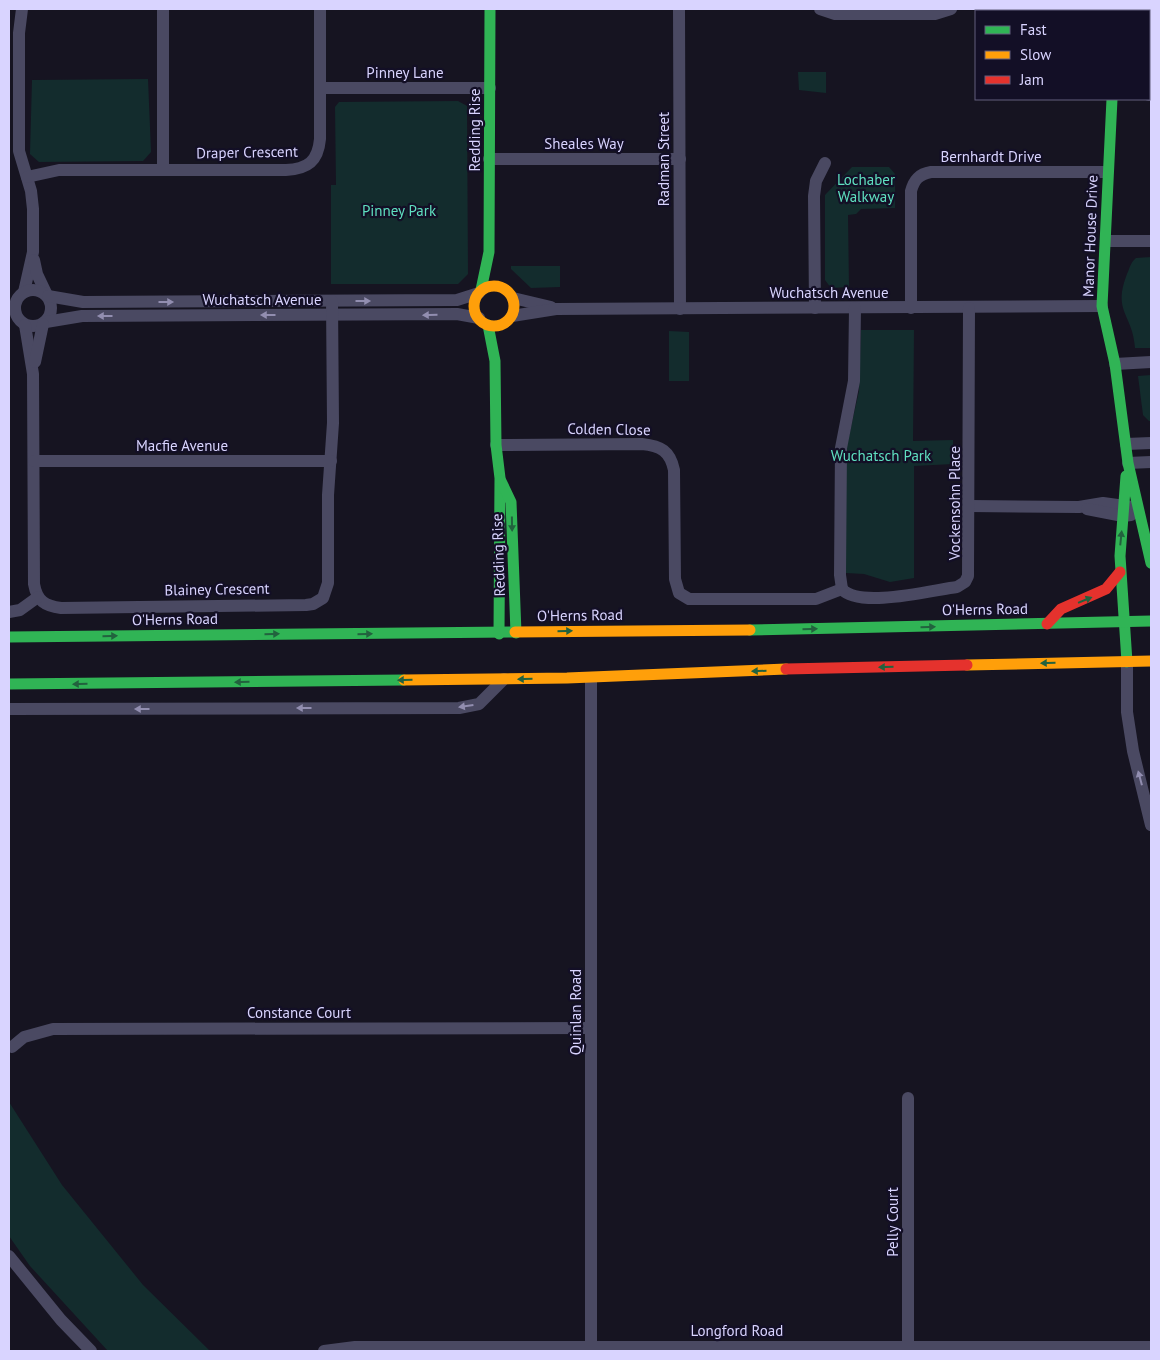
<svg xmlns="http://www.w3.org/2000/svg" width="1160" height="1360" font-family="'PT Sans',sans-serif">
<rect width="100%" height="100%" fill="#161421"/>
<g fill="#132c2d">
<polygon points="798,72 826,72 826,93 799,90"/>
<polygon points="148,79 151,152 143,161 39,162 30,154 32,80"/>
<polygon points="458,101 467,106 468,274 458,284 331,284 331,185 336,185 335,107 339,102"/>
<polygon points="852,167 889,167 895,174 895,208 861,209 856,214 848,215 849,287 831,288 825,280 825,195"/>
<path d="M1151,257V348H1135C1133,314 1112,312 1127,274C1130,268 1130,263 1136,258Z"/>
<polygon points="511,266 560,266 560,287 531,288 511,269"/>
<polygon points="861,330 914,330 913,441 953,440 953,464 914,466 914,578 890,582 864,574 846,573 845,454 859,391"/>
<polygon points="669,331 689,332 689,381 669,381"/>
<polygon points="1151,375 1151,421 1149,421 1143,415 1138,376"/>
<polygon points="9,1102 62,1185 143,1285 210,1351 108,1351 30,1266 9,1236"/>
</g>
<g fill="none" stroke-linecap="round" stroke-linejoin="round">
<g stroke="#4a4962" stroke-width="12">
<polyline points="22,9 19,33 19,151 31,191 33,209 33,252 24,292"/>
<polyline points="163,9 163,169"/>
<polyline points="679,9 680,309"/>
<polyline points="820,9 835,14 935,14 951,9"/>
<polyline points="1149,76 1151,76"/>
<polyline points="320,88 490,88"/>
<polyline points="1149,95 1151,95"/>
<polyline points="489,159 680,159"/>
<path d="M27,177L59,170H286C308,169 318,161 320,139V9"/>
<polyline points="1106,241 1151,241"/>
<polyline points="34,260 37,274 47,295"/>
<circle cx="33" cy="308" r="18"/>
<polyline points="48,296 83,302 457,300 479,293"/>
<polyline points="513,298 551,307"/>
<polyline points="815,308 814,196 816,181 825,163"/>
<path d="M911,308V191C914,180 919,174 931,172H1107"/>
<polyline points="512,316 556,309 1102,306"/>
<polyline points="46,322 82,316 457,314 479,318"/>
<path d="M25,325L33,374L34,584C37,601 45,606 61,608L306,605L313,604L323,598L328,583V495L333,423L332,301"/>
<polyline points="35,362 43,324"/>
<polyline points="1115,364 1151,362"/>
<polyline points="1126,444 1151,443"/>
<path d="M496,445L642,444C661,446 670,451 674,470L675,579L679,593L689,599H816L842,589"/>
<polyline points="34,461 331,461"/>
<polyline points="1128,463 1151,462"/>
<polyline points="970,506 1079,507 1103,503 1132,507"/>
<polyline points="1087,509 1123,516 1131,515"/>
<path d="M842,589C859,609 933,590 957,587L965,582L968,576L969,308"/>
<polyline points="842,589 840,575 841,448 854,381 855,308"/>
<polyline points="9,612 20,610 38,597"/>
<polyline points="1127,662 1127,712 1133,751 1151,825"/>
<polyline points="9,709 459,708 479,704 504,679"/>
<polyline points="12,1047 24,1037 53,1029 591,1028"/>
<polyline points="908,1098 908,1351"/>
<polyline points="9,1256 61,1320 91,1351"/>
<polyline points="591,1346 591,678"/>
<polyline points="324,1351 355,1347 1151,1347"/>
</g>
<g stroke="#30b455" stroke-width="11">
<polyline points="1114,9 1114,11"/>
<polyline points="1112,99 1102,306 1115,364 1128,463 1151,563"/>
<polyline points="481,290 489,252 490,9"/>
<polyline points="488,325 495,361 496,445 500,478 499,634"/>
<polyline points="1126,476 1120,556 1127,662"/>
<polyline points="501,481 511,502 516,633"/>
<polyline points="750,630 1151,621"/>
<polyline points="9,637 515,632"/>
<polyline points="9,684 404,680"/>
</g>
<g stroke="#ff9f0a" stroke-width="11">
<circle cx="494" cy="306" r="20"/>
<polyline points="515,632 750,630"/>
<polyline points="967,665 1151,661"/>
<polyline points="404,680 567,678 786,669"/>
</g>
<g stroke="#e5322d" stroke-width="11">
<polyline points="1047,624 1061,609 1106,589 1120,572"/>
<polyline points="786,669 967,665"/>
</g>
</g>
<defs><path id="oneway-solid" d="M-6-.8H1V-3.2L6.5 0L1 3.2V.8H-6Z" transform="scale(1.25)"/></defs>
<g fill="#928eb0">
<use href="#oneway-solid" transform="translate(363 301)"/>
<use href="#oneway-solid" transform="translate(166 302)"/>
<use href="#oneway-solid" transform="translate(268 315) rotate(180)"/>
<use href="#oneway-solid" transform="translate(430 315) rotate(179)"/>
<use href="#oneway-solid" transform="translate(105 316) rotate(180)"/>
<use href="#oneway-solid" transform="translate(466 706) rotate(172)"/>
<use href="#oneway-solid" transform="translate(304 708) rotate(180)"/>
<use href="#oneway-solid" transform="translate(142 709) rotate(180)"/>
<use href="#oneway-solid" transform="translate(1140 778) rotate(-105)"/>
</g>
<g fill="#22623e">
<use href="#oneway-solid" transform="translate(512 524) rotate(89)"/>
<use href="#oneway-solid" transform="translate(1121 538) rotate(-84)"/>
<use href="#oneway-solid" transform="translate(1085 600) rotate(-22)"/>
<use href="#oneway-solid" transform="translate(928 627) rotate(-1)"/>
<use href="#oneway-solid" transform="translate(810 629) rotate(-1)"/>
<use href="#oneway-solid" transform="translate(565 631) rotate(-2)"/>
<use href="#oneway-solid" transform="translate(272 634) rotate(-1)"/>
<use href="#oneway-solid" transform="translate(365 634) rotate(-1)"/>
<use href="#oneway-solid" transform="translate(110 636) rotate(-1)"/>
<use href="#oneway-solid" transform="translate(1048 663) rotate(179)"/>
<use href="#oneway-solid" transform="translate(886 667) rotate(179)"/>
<use href="#oneway-solid" transform="translate(759 671) rotate(178)"/>
<use href="#oneway-solid" transform="translate(525 679) rotate(179)"/>
<use href="#oneway-solid" transform="translate(405 680) rotate(179)"/>
<use href="#oneway-solid" transform="translate(242 682) rotate(179)"/>
<use href="#oneway-solid" transform="translate(80 684) rotate(179)"/>
</g>
<g text-anchor="middle" dominant-baseline="central" stroke-width="4.5" stroke-linejoin="round" paint-order="stroke">
<g font-size="15" fill="#d9d4ff" stroke="#130f26">
<text x="405" y="72">Pinney Lane</text>
<text transform="translate(474 130) rotate(-90)">Redding Rise</text>
<text x="584" y="143">Sheales Way</text>
<text transform="translate(247 152) rotate(-1)">Draper Crescent</text>
<text x="991" y="156">Bernhardt Drive</text>
<text transform="translate(663 159) rotate(-90)">Radman Street</text>
<text transform="translate(1090 236) rotate(-88)">Manor House Drive</text>
<text x="829" y="292">Wuchatsch Avenue</text>
<text x="262" y="299">Wuchatsch Avenue</text>
<text transform="translate(609 429) rotate(1)">Colden Close</text>
<text x="182" y="445">Macfie Avenue</text>
<text transform="translate(954 503) rotate(-90)">Vockensohn Place</text>
<text transform="translate(498 555) rotate(-92)">Redding Rise</text>
<text transform="translate(217 589) rotate(-1)">Blainey Crescent</text>
<text transform="translate(985 609) rotate(-1)">O'Herns Road</text>
<text transform="translate(580 615) rotate(-1)">O'Herns Road</text>
<text transform="translate(175 619) rotate(-1)">O'Herns Road</text>
<text x="299" y="1012">Constance Court</text>
<text transform="translate(575 1012) rotate(-90)">Quinlan Road</text>
<text transform="translate(892 1222) rotate(-90)">Pelly Court</text>
<text x="737" y="1330">Longford Road</text>
</g>
<g font-size="15" fill="#5fe0c0" stroke="#130f26">
<text x="866" y="179">Lochaber<tspan x="866" dy="17">Walkway</tspan></text>
<text x="399" y="210">Pinney Park</text>
<text x="881" y="455">Wuchatsch Park</text>
</g>
</g>
<rect width="1160" height="1360" fill="none" stroke="#d9d4ff" stroke-width="20"/>
<rect x="975" y="10" width="175" height="90" fill="#130f26" stroke="#625e7d"/>
<rect x="985" y="26" width="25" height="8" fill="#30b455" stroke="#625e7d"/>
<text x="1020" y="35" font-size="15" fill="#d9d4ff">Fast</text>
<rect x="985" y="51" width="25" height="8" fill="#ff9f0a" stroke="#625e7d"/>
<text x="1020" y="60" font-size="15" fill="#d9d4ff">Slow</text>
<rect x="985" y="76" width="25" height="8" fill="#e5322d" stroke="#625e7d"/>
<text x="1020" y="85" font-size="15" fill="#d9d4ff">Jam</text>
</svg>
